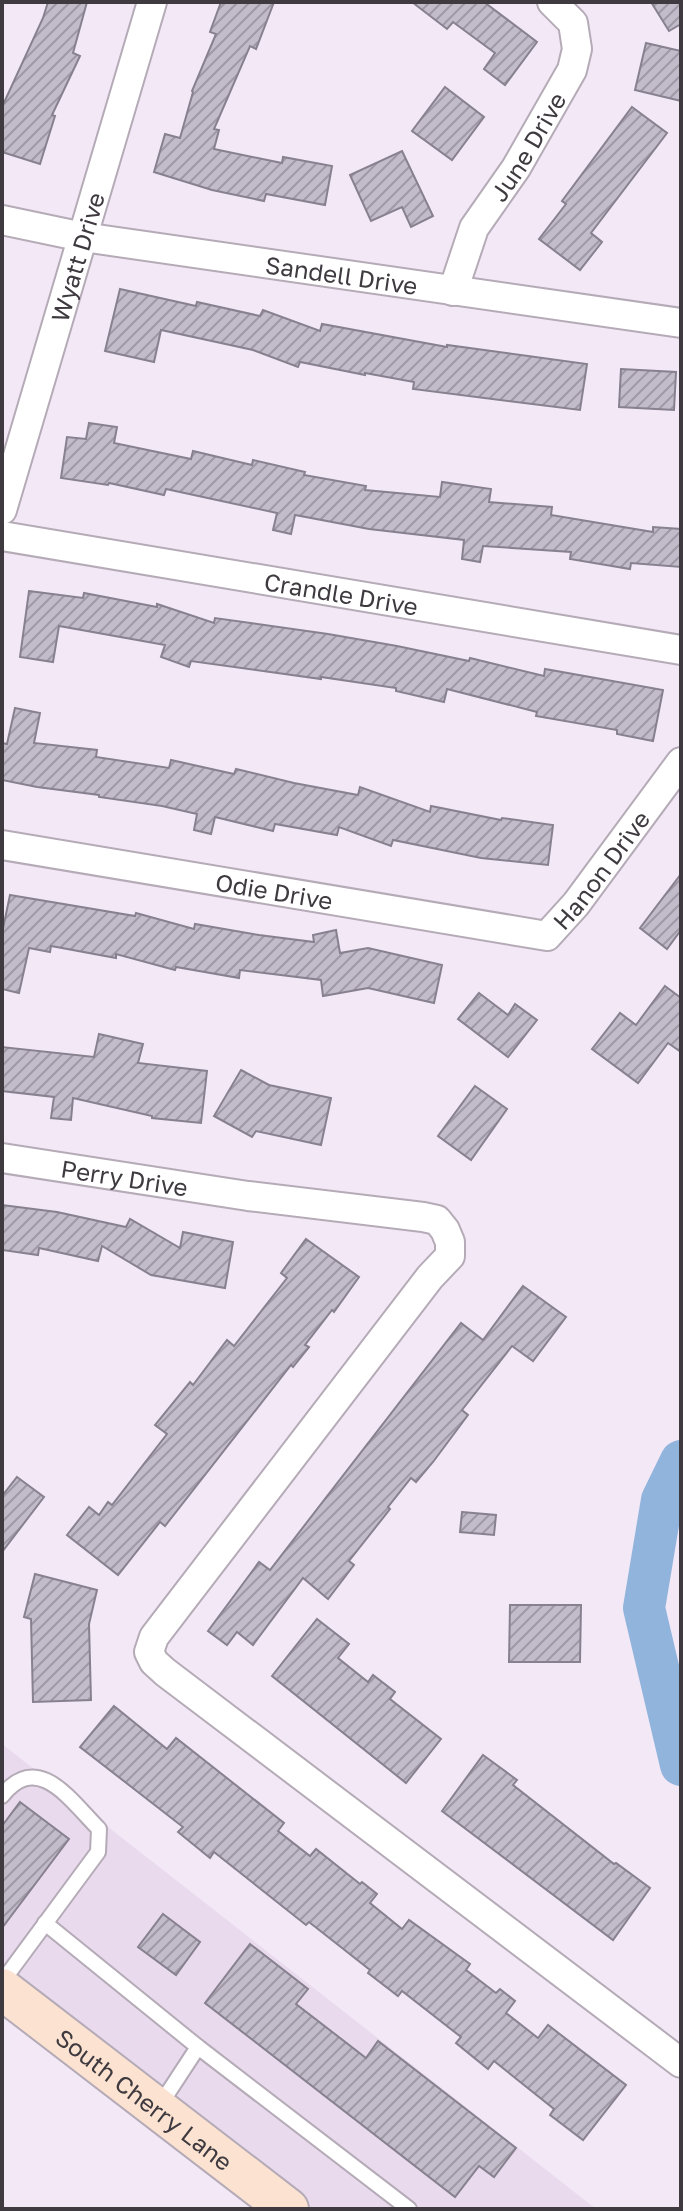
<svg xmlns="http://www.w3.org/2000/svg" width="683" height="2211" font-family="'Golos Text',sans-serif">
<defs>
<pattern id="building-hatch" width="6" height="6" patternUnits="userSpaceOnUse" patternTransform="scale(2)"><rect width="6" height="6" fill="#c2bbca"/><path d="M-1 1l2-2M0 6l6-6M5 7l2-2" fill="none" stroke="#9f99a5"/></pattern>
</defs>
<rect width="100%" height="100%" fill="#f3e8f6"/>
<polygon fill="#e9daee" points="2,1744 596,2209 309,2209 2,1975"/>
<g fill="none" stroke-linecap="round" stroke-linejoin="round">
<polyline stroke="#91b4dd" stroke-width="42" points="681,1461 662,1500 644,1608 681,1765"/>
</g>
<g fill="url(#building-hatch)" stroke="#87818f" stroke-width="2">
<polygon points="48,2 87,2 73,53 80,56 52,115 55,116 40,164 2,152 2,107 43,18"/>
<polygon points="221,2 274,2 256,49 250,46 214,129 219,130 214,149 282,163 283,157 332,166 325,205 266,194 264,201 212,190 154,172 165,134 180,138 193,92 192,91 216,34 210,32"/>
<polygon points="412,2 484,2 537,42 505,85 484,69 495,53 453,22 447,29"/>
<polygon points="651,2 681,2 681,24 669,31"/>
<polygon points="646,43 681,51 681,101 635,90"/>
<polygon points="445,87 484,117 452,160 412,131"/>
<polygon points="632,107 667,133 591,233 602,242 580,270 539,239 566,204 562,201"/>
<polygon points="402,151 433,216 411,227 402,207 371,221 350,175"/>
<polygon points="120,289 196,306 197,302 260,316 263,310 320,331 322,324 447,347 447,345 587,364 580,410 413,389 414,382 365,373 365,375 300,362 298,367 253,350 161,330 154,362 105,351"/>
<polygon points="621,369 676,372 674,410 619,407"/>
<polygon points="89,423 117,427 114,443 191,459 193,451 252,465 253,460 305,472 304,475 366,486 365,490 440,497 442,482 491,489 489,502 552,507 551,515 653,532 653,527 681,529 681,567 631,563 630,569 570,559 571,552 483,546 480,562 462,559 464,540 369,529 295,515 291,534 273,530 277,513 166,489 164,495 109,483 108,485 61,478 67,437 86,439"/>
<polygon points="29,591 83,598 84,593 157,607 157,604 214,623 215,618 328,634 397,646 469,661 470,658 544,676 545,669 663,690 653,741 617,734 617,730 536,716 537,712 447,689 444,702 396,691 396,688 321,677 321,679 191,661 189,667 161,657 165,645 59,626 53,662 20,657"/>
<polygon points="15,708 40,713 34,743 97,750 96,757 169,768 171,760 234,774 236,769 294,783 358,795 360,787 430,812 431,806 501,820 502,818 553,825 548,865 481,858 393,840 391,846 339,827 337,835 275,824 273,831 215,817 211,834 194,830 197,814 162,806 99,797 99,795 37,787 2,780 2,743 7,744"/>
<polygon points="681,874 681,930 667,949 640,928"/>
<polygon points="10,895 135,916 136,913 194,929 195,924 259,935 314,942 313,935 336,930 340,953 368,948 442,965 434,1003 368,988 323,996 321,980 240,970 239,978 176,967 175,970 116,954 116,958 51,946 50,952 29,948 19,993 2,989 2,933"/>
<polygon points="665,986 681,998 681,1052 668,1043 638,1083 592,1049 620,1013 636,1025"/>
<polygon points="479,993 508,1015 515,1004 537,1020 508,1057 458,1019"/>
<polygon points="99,1034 143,1044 138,1063 207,1071 201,1123 152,1118 152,1116 73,1098 71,1120 51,1118 54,1097 2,1091 2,1047 94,1057"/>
<polygon points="241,1070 269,1085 331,1098 321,1145 256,1131 252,1137 214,1116"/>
<polygon points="475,1086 507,1109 471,1160 438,1136"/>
<polygon points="2,1205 57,1212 126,1227 130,1219 180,1248 183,1232 233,1242 225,1288 151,1275 102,1246 98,1261 39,1248 38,1255 2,1250"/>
<polygon points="306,1239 359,1277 334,1312 332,1310 305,1345 309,1347 293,1367 291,1365 165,1526 160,1522 118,1575 67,1535 89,1507 99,1515 108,1502 112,1505 167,1434 155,1425 190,1382 193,1385 227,1340 234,1346 287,1278 281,1273"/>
<polygon points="523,1286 566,1317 533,1361 512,1346 462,1410 468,1415 433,1462 416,1482 411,1478 388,1507 390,1509 349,1561 354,1565 328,1599 303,1578 253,1645 237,1632 227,1645 208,1631 259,1562 270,1570 461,1323 483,1340"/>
<polygon points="17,1477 44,1497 2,1552 2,1496"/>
<polygon points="462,1512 496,1515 494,1535 460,1532"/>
<polygon points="35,1574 97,1590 89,1624 91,1700 33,1702 31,1619 24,1617"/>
<polygon points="510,1605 581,1605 580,1662 509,1662"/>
<polygon points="317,1619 349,1644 338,1658 368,1682 373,1675 395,1692 390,1699 441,1739 406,1783 272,1676"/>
<polygon points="114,1706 167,1749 176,1738 284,1823 278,1831 310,1856 316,1849 360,1884 362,1882 377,1894 370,1903 402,1929 409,1920 470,1964 466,1970 496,1993 500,1989 515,2001 506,2013 538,2038 548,2025 626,2085 583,2140 550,2115 554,2109 494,2061 488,2069 456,2043 461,2037 402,1991 398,1996 368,1973 370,1970 309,1922 306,1925 214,1852 210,1858 178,1832 183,1827 80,1747"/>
<polygon points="483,1755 517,1780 513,1785 614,1864 616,1863 650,1888 613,1940 442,1811"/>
<polygon points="20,1802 69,1839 2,1928 2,1826"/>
<polygon points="163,1914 200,1942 176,1975 138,1947"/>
<polygon points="250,1944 308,1989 296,2004 366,2058 378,2041 516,2148 494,2177 479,2166 455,2197 205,2003"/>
</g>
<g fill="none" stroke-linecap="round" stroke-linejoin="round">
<g stroke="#b5abb7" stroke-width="18">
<g id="lane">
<path d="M2,1796C38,1750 71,1801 99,1829L98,1852L2,1982"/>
<polyline points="45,1923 198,2047"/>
<polyline points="160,2105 198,2047 409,2209"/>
</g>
</g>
<g stroke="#b5abb7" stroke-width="32">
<g id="street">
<path id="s1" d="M2,220L83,237L681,323"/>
<path id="s2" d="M453,291L474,228L516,168L572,70L577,49L573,23L552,2"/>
<path id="s3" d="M2,510L152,2"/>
<path id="s4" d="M2,536L681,650"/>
<path id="s5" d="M2,845L547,936L576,904L681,762"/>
<path id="s6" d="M2,1158L248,1196L423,1217L437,1220L445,1230L450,1242V1256L430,1277L180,1603L154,1637L149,1652L154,1662L165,1672L681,2063"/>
</g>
</g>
<g stroke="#b5abb7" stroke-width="44">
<g id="secondary">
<path id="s7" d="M2,1989L288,2209"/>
</g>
</g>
<use href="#lane" stroke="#fff" stroke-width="14"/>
<use href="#street" stroke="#fff" stroke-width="28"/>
<use href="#secondary" stroke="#fce2d1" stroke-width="40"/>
</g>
<g text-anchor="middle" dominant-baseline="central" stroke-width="6" stroke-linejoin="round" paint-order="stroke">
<g font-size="24" fill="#3e3a3f" stroke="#fcf8fd">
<text stroke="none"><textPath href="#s2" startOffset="164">June Drive</textPath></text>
<text stroke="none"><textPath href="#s3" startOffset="264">Wyatt Drive</textPath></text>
<text stroke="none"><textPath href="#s1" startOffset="344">Sandell Drive</textPath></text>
<text stroke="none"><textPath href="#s4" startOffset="344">Crandle Drive</textPath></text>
<text stroke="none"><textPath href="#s5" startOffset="638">Hanon Drive</textPath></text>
<text stroke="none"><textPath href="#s5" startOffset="276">Odie Drive</textPath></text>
<text stroke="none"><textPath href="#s6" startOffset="124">Perry Drive</textPath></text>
<text stroke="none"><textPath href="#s7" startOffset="180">South Cherry Lane</textPath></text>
</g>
</g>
<rect width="683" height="2211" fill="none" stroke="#3e3a3f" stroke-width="8"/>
</svg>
